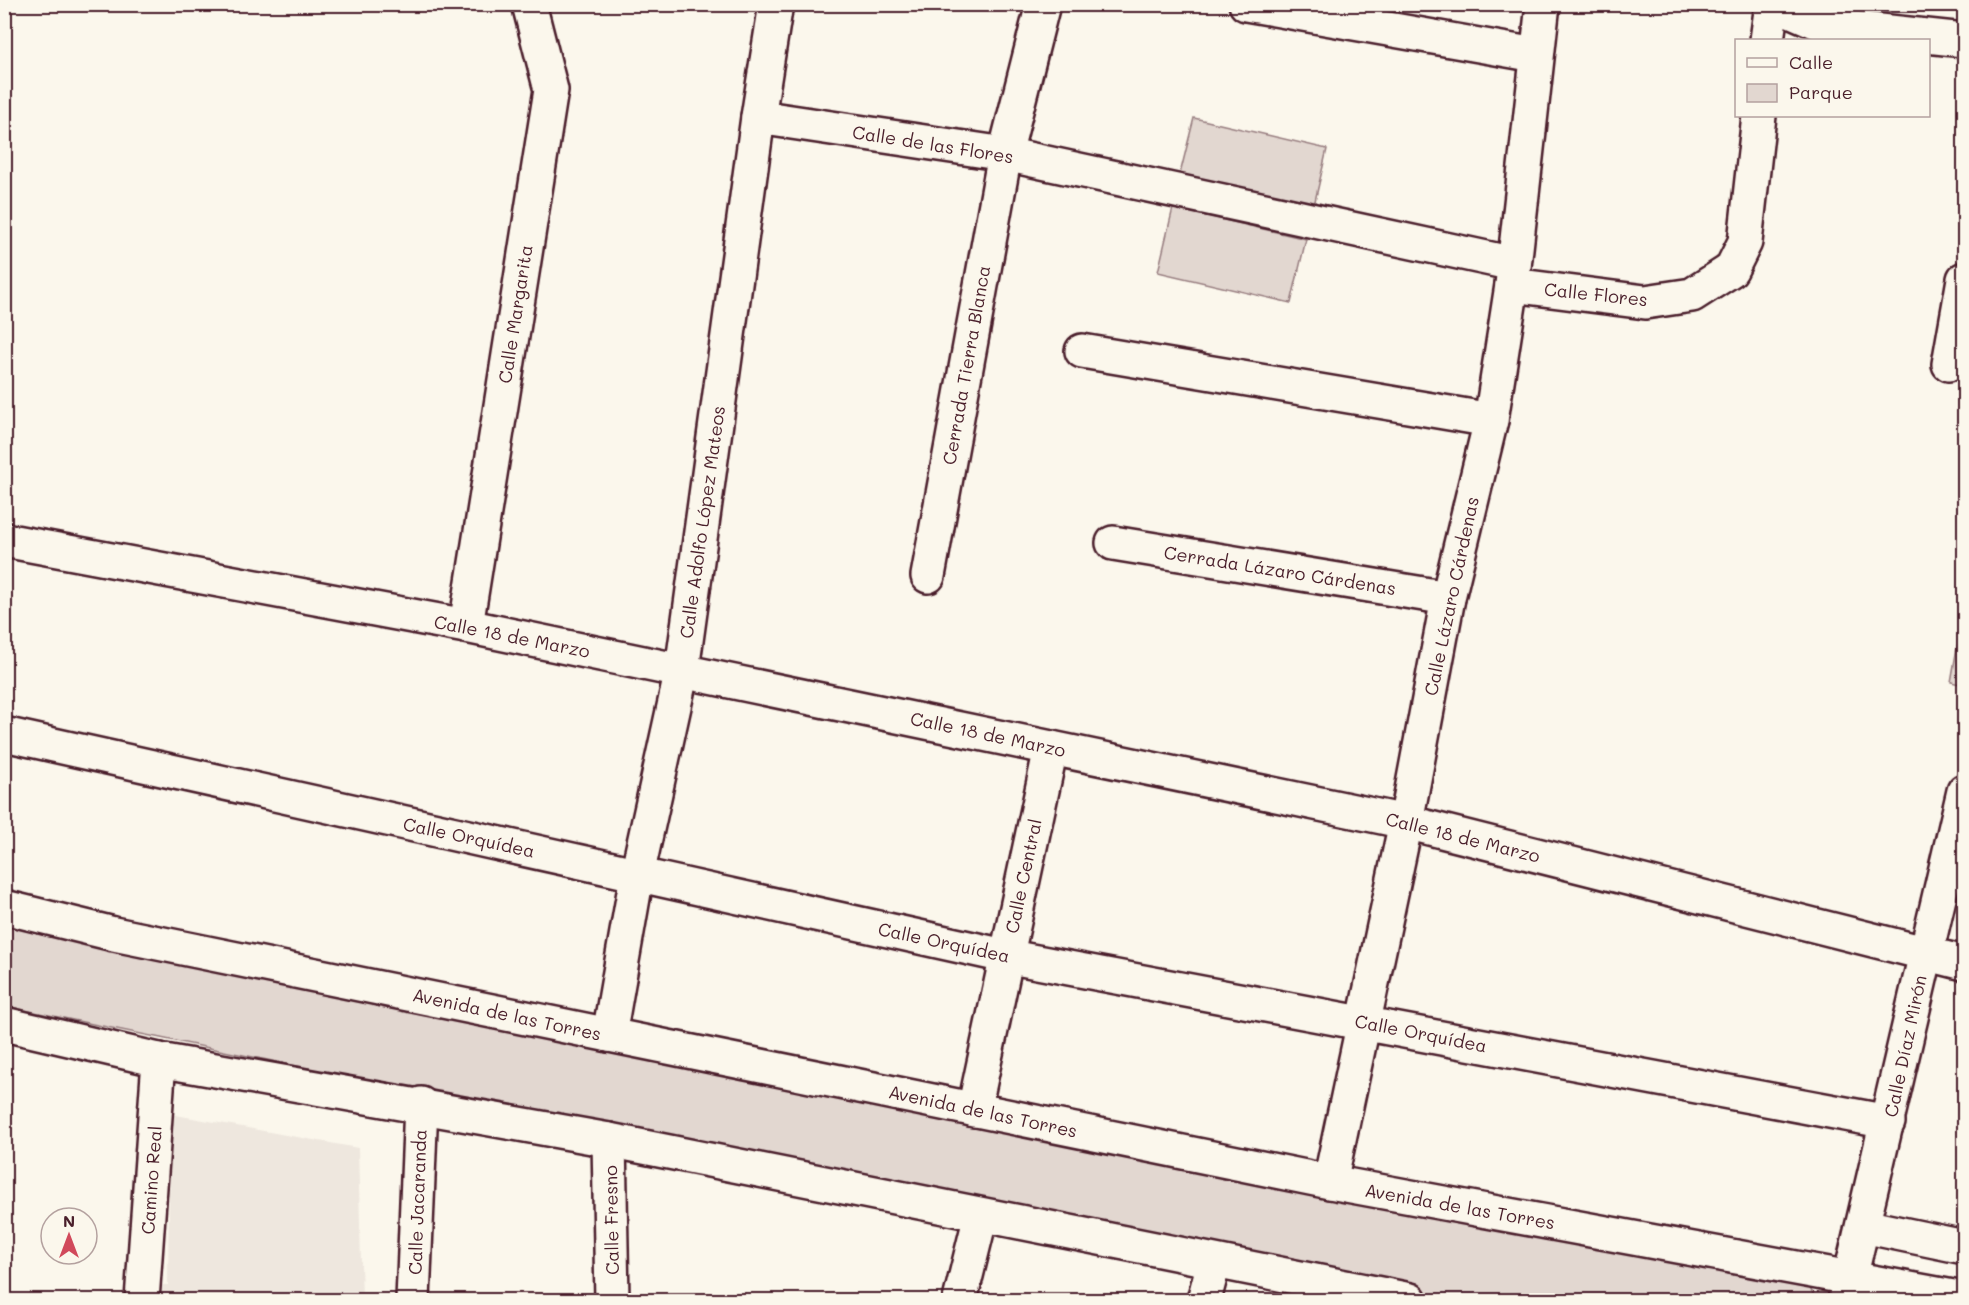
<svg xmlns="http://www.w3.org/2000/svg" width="1969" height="1305" font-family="Mali,sans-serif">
<rect width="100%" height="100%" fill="#fbf7ec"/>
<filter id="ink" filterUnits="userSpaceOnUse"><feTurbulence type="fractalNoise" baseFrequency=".0167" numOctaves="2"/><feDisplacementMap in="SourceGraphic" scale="12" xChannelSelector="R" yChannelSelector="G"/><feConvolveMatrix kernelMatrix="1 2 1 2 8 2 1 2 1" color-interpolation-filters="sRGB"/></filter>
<g filter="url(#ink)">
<polygon fill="#eee7de" points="170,1114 358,1148 362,1300 154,1300 154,1285 168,1285"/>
<g fill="#e2d7d0" stroke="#967b7e" stroke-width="1.5">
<polygon points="1194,118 1327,149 1312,214 1178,182"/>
<polygon points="1173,208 1306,239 1291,303 1158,272"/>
<polygon points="1964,608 1964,685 1951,682"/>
<polygon points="4,919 1809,1287 1817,1300 1434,1300 5,1006"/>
</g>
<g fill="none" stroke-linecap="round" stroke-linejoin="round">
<g stroke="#4a1f2b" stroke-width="38">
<g id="minor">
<polyline points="1246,4 1536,55"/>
<polyline points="1776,4 1824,25 1964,40"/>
<polyline points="1767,40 1772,4"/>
<polyline points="758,117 1005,154 1514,264"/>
<polyline points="1512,285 1645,302 1692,295 1731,270 1745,242 1759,116"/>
<polyline points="1082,351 1491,420"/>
<polyline points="1949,364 1964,279"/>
<polyline points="4,540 466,626 1406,822 1964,963"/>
<polyline points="1113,543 1448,598"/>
<polyline points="928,576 1005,154 1043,4"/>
<polyline points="466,626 551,90 529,4"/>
<polyline points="4,734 1005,956 1888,1122"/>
<polyline points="609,1035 637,875 682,670 758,117 776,4"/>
<polyline points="974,1110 1051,748"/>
<polyline points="609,1140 612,1300"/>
<polyline points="1330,1182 1406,822 1448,598 1491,420 1512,285 1543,4"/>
<polyline points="1863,1226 1964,1247"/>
<polyline points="142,1300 159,1060"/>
<polyline points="413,1300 421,1104"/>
<polyline points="960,1300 981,1215"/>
<polyline points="1204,1300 1214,1262"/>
<polyline points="1845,1300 1964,791"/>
</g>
</g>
<g stroke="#4a1f2b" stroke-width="38">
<g id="major">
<polyline points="4,907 114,934 1330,1182 1964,1299"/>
<polyline points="4,1024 159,1060 609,1140 1410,1300"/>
</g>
</g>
<use href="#minor" stroke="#fbf7ec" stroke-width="33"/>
<use href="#major" stroke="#fbf7ec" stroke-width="33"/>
</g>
</g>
<g text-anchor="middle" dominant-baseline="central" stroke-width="4.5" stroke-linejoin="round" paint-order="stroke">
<g font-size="18" fill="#4a1f2b" stroke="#fbf7ec">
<text transform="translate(933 144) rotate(9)">Calle de las Flores</text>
<text transform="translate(1596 294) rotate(6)">Calle Flores</text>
<text transform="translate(515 314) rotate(-81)">Calle Margarita</text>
<text transform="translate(966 365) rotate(-80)">Cerrada Tierra Blanca</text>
<text transform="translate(702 522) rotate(-82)">Calle Adolfo López Mateos</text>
<text transform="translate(1280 570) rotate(9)">Cerrada Lázaro Cárdenas</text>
<text transform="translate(1451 596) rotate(-78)">Calle Lázaro Cárdenas</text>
<text transform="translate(512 636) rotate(11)">Calle 18 de Marzo</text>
<text transform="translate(988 734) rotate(12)">Calle 18 de Marzo</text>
<text transform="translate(469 837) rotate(12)">Calle Orquídea</text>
<text transform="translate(1463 837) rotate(14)">Calle 18 de Marzo</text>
<text transform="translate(1023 876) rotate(-78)">Calle Central</text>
<text transform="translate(944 942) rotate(12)">Calle Orquídea</text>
<text transform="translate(507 1014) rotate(12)">Avenida de las Torres</text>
<text transform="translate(1421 1033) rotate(11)">Calle Orquídea</text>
<text transform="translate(1905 1046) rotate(-78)">Calle Díaz Mirón</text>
<text transform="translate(983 1111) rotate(12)">Avenida de las Torres</text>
<text transform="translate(151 1180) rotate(-86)">Camino Real</text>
<text transform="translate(417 1202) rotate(-88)">Calle Jacaranda</text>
<text transform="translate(1460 1206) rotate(10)">Avenida de las Torres</text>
<text transform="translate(611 1220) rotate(-91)">Calle Fresno</text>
</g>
</g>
<rect width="1969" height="1305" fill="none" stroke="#fbf7ec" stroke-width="24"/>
<rect x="12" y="12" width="1945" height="1281" fill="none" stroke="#4a1f2b" stroke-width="2" filter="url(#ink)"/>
<rect x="1735" y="39" width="195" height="78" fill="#fbf7ec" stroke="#b4a19f" stroke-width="1.5"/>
<rect x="1747" y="58" width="30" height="9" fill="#fbf7ec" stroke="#b4a19f" stroke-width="1.5"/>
<text x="1789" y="69" font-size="18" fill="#4a1f2b">Calle</text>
<rect x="1747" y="84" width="30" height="18" fill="#e2d7d0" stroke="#b4a19f" stroke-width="1.5"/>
<text x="1789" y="99" font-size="18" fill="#4a1f2b">Parque</text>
<g transform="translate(69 1236)"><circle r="28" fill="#fbf7ec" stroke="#b4a19f" stroke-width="1.5"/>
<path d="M0-4.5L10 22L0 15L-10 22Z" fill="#d1495b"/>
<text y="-9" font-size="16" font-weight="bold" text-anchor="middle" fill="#4a1f2b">N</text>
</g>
</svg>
